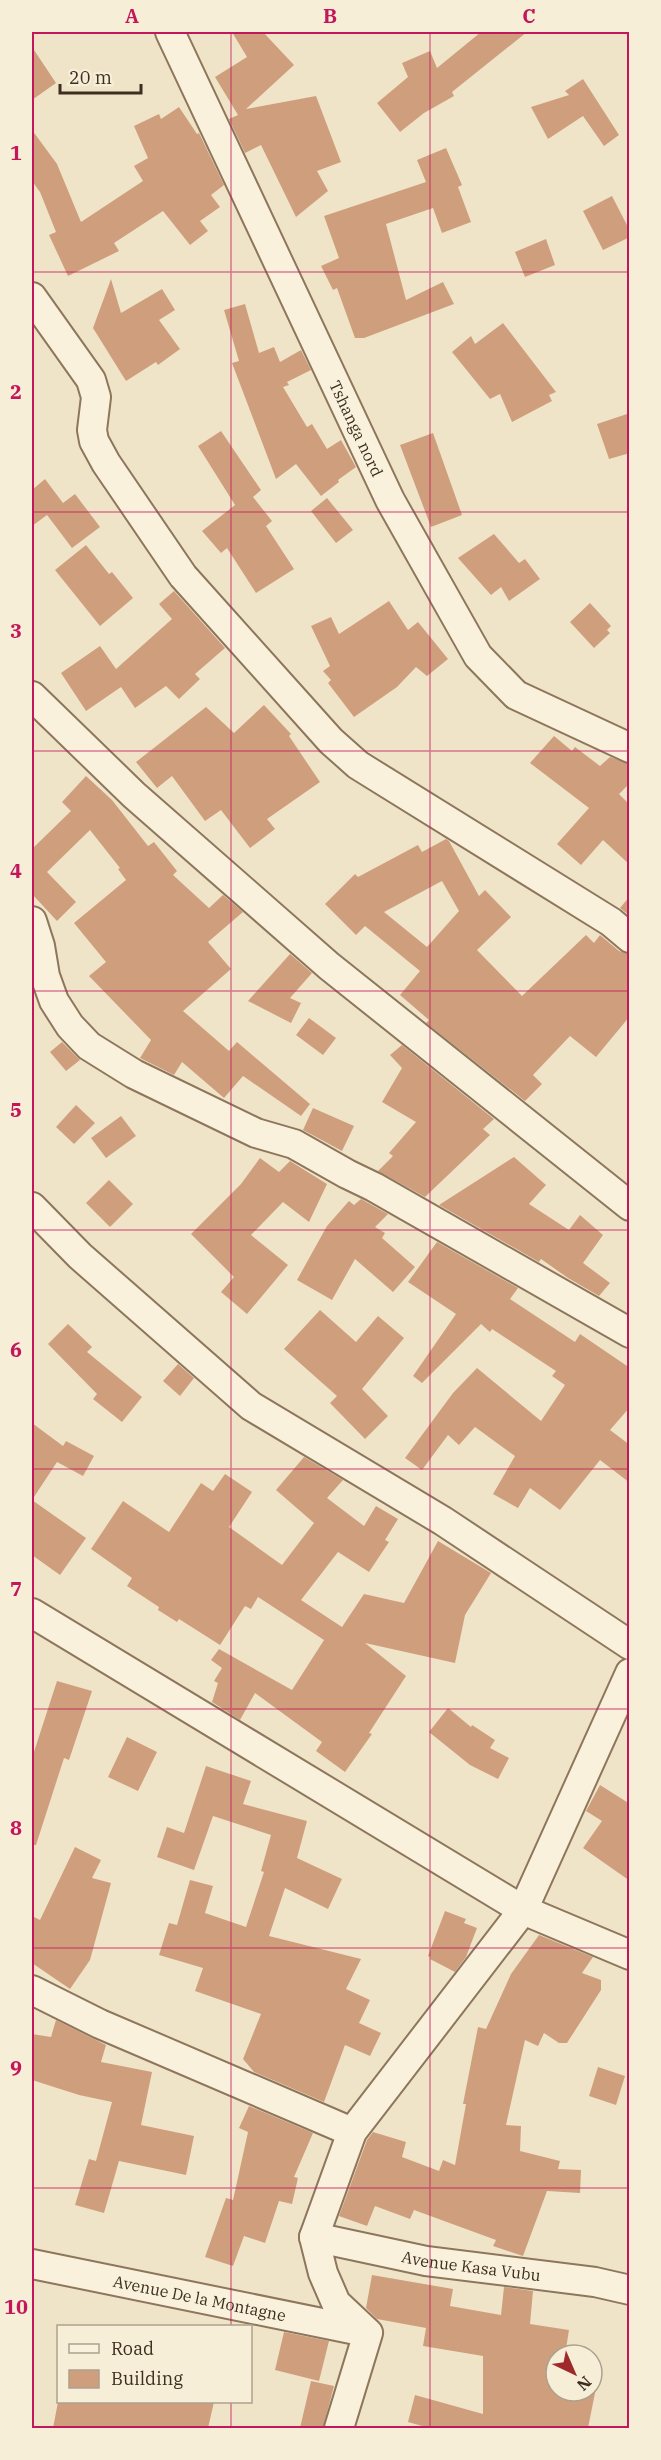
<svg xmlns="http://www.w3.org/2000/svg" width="661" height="2460" font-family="'IBM Plex Serif',serif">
<rect width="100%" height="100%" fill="#f0e4c8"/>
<g fill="#cf9f7d" fill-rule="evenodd">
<polygon points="232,32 263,32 294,65 246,109 316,96 341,162 317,171 328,191 296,217 261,145 245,153 229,119 238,115 215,77 247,57"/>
<polygon points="481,32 527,32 452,92 454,96 424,113 400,132 377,103 408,77 402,63 430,51 437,68"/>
<polygon points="32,47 56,83 32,100"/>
<polygon points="583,79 619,135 604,146 583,116 548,139 531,107 569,95 565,91"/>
<polygon points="179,107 197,134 199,133 224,185 211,195 220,207 200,221 208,231 190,245 163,211 114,243 119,251 68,276 49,235 56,232 40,192 32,181 32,130 57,164 81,222 143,181 134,166 148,158 134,126 159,114 161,119"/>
<polygon points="446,148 462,185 458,187 471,222 442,233 433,208 386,224 406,300 443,282 454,304 364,338 355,338 337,288 333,290 321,266 339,258 324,216 426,182 417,160"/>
<polygon points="612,196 630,231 630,237 603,250 583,211"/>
<polygon points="546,239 555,265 525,277 515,252"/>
<polygon points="111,279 121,313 162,289 175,310 159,320 180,349 158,365 156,362 126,381 93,328"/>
<polygon points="245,304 259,353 274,347 280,362 301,350 311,370 287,382 289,385 283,387 307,427 312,424 327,449 341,440 356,467 338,480 339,482 321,496 296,464 276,479 232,363 239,361 224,310"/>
<polygon points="503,323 556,392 549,395 552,401 512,422 500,394 490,399 452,352 471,336 475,344"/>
<polygon points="630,413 630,453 609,459 597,424"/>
<polygon points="221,431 261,490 253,497 272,521 266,526 294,569 256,593 227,548 221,553 202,531 235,505 198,446"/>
<polygon points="433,433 462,515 431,527 400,445"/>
<polygon points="45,479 63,503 75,494 100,527 72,548 47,515 32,526 32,490"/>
<polygon points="327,498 353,530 336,543 311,511"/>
<polygon points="494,534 519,563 525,559 540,579 509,601 501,587 491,595 458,558"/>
<polygon points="86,545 109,574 112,572 133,598 100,626 55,570"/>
<polygon points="174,591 225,648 195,674 200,679 179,699 166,686 135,708 121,687 86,711 61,673 100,646 116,669 172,619 159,604"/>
<polygon points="389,601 408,630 418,622 448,659 427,676 416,667 397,687 354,717 328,683 331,680 323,671 330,666 311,626 331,617 339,634"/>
<polygon points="590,603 611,626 607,630 610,633 594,648 570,622"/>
<polygon points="264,705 291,734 289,736 320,782 267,819 275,829 250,848 221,810 205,821 172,776 157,788 136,762 206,707 234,733"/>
<polygon points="554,736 572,751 575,747 600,766 610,757 630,764 630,783 619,794 630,805 630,865 603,840 581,865 557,844 589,808 530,763"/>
<polygon points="86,776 112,800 148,846 154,842 177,871 173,875 209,908 223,895 243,912 208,942 231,969 183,1011 229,1051 237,1042 310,1104 301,1116 243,1076 224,1098 182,1062 174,1075 140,1058 151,1040 89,976 106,962 74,923 126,880 118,869 120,868 90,830 47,872 76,902 57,921 32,894 32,849 71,811 62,802"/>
<path d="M446,839L449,841L479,896L485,890L511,917L477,950L522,996L586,935L594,943L600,935L619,951L630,954V1016L596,1057L570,1036L533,1075L542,1084L525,1101L426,1023L429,1020L400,995L420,971L365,926L356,935L325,904L355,874L358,877L418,845L422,852ZM442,881L459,911L427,947L384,912Z"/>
<polygon points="630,896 630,916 620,908"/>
<polygon points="290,954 312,973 290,998 301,1003 291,1023 248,1001"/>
<polygon points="309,1018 336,1038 323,1055 296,1035"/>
<polygon points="62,1042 80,1060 66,1071 50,1052"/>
<polygon points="402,1045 494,1119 483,1129 490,1135 425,1197 378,1171 393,1156 389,1153 416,1122 382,1102 402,1068 390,1055"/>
<polygon points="76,1105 95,1123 74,1144 56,1127"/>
<polygon points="313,1108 354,1126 342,1151 303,1130"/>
<polygon points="121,1116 136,1136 106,1158 91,1138"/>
<polygon points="514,1157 546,1185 529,1204 569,1230 580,1215 603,1235 583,1263 610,1283 599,1296 568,1278 541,1259 539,1262 439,1205"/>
<polygon points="260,1158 279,1172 290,1161 327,1184 309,1222 283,1202 251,1235 288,1265 247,1314 221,1292 234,1277 191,1234 241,1184"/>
<polygon points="109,1180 133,1204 110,1227 86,1203"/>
<polygon points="361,1199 388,1214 375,1227 385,1233 382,1238 415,1267 393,1292 355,1259 332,1300 297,1280 327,1226 349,1201 354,1205"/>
<polygon points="437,1242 518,1288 510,1299 575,1342 580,1334 630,1368 630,1407 610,1430 630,1445 630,1483 600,1460 560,1510 530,1488 518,1508 493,1494 515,1456 475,1427 459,1445 448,1435 422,1470 405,1458 453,1393 477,1368 541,1421 565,1385 552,1376 556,1371 492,1329 490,1332 481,1324 422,1383 413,1376 456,1314 408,1282"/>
<polygon points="320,1310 356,1342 378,1316 404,1338 362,1389 388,1416 365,1439 330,1403 337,1396 284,1349"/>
<polygon points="68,1324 92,1347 87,1352 142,1397 122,1422 93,1399 97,1394 48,1344"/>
<polygon points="178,1364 194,1378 180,1396 163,1381"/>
<polygon points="32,1423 63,1446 66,1441 94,1456 83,1476 57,1462 32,1500 86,1538 60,1575 32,1555"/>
<polygon points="304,1457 343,1480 327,1498 364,1526 376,1506 398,1519 385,1540 389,1542 369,1572 338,1552 301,1600 342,1627 364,1594 404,1603 438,1541 491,1573 465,1615 455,1663 365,1643 406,1676 369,1733 372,1734 345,1772 316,1751 322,1742 255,1693 240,1720 212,1702 218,1683 214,1681 222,1668 211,1660 219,1649 292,1690 324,1640 258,1597 251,1609 245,1606 220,1645 179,1619 177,1622 158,1610 159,1607 127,1586 132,1578 91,1549 123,1501 169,1532 201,1483 213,1491 225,1474 252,1492 229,1527 282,1565 314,1523 276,1490"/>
<polygon points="57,1681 92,1691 69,1760 64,1758 36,1845 32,1845 32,1758"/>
<polygon points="448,1708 471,1727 472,1725 495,1740 490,1748 509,1758 498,1779 470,1765 429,1732"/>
<polygon points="127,1737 157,1752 138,1791 108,1777"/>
<polygon points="206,1766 251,1781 243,1804 307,1821 297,1858 342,1879 328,1909 285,1888 269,1936 361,1959 346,1989 370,2000 359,2023 381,2033 370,2056 345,2045 324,2102 254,2072 243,2059 261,2014 195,1991 203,1968 159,1955 169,1923 177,1925 190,1880 213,1886 205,1913 246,1927 264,1872 261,1871 271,1835 213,1816 194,1870 157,1857 167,1827 184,1833"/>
<polygon points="600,1785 630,1804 630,1881 583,1848 602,1821 586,1811"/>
<polygon points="75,1847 101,1860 92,1878 111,1883 90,1960 70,1989 32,1963 32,1916 40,1920"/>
<polygon points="445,1911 466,1919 464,1923 477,1928 466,1957 455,1972 430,1959 431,1957 428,1956"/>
<polygon points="539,1935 593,1957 582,1973 601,1980 601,1990 567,2043 559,2043 544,2033 538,2046 525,2040 506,2125 521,2126 520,2151 560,2161 558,2169 581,2170 580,2193 547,2191 523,2256 493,2246 496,2240 414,2210 410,2219 375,2206 367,2226 339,2216 367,2140 373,2132 406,2142 402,2157 439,2171 443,2160 455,2165 466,2104 463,2104 478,2027 486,2029 511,1974"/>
<polygon points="56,2020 106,2045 101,2062 152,2072 141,2125 194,2136 186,2175 119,2161 104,2213 75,2205 89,2159 96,2161 112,2102 79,2095 32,2080 32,2034 51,2037"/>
<polygon points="598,2067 625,2076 616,2105 589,2096"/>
<polygon points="249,2106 313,2133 294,2177 298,2178 292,2204 279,2201 265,2243 244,2236 233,2266 205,2257 226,2198 233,2200 248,2132 239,2128"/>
<polygon points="372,2275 453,2289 450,2306 501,2315 504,2287 533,2291 530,2324 569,2330 565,2355 556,2355 556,2391 592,2391 592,2387 596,2388 588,2428 429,2428 408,2422 415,2395 483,2414 483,2356 423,2346 426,2328 377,2319 366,2308"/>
<polygon points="284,2332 329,2341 319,2381 275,2370"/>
<polygon points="311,2381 334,2386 323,2428 300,2428"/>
<polygon points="58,2402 214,2402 208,2428 53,2428"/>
</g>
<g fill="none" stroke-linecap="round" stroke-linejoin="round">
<g stroke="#8d765c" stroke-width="32">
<g id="minor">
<path id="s1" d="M170,32L390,500L478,656L516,695L630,748"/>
<polyline points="32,297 91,380 96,397 92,430 94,441 106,463 183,576 331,741 358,765 611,922 630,938"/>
<polyline points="32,696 134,795 329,966 630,1206"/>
<polyline points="32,921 40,946 45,976 54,1001 70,1026 89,1046 134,1074 256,1133 294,1144 347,1174 374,1187 630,1333"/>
<polyline points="32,1207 80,1256 251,1406 443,1521 630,1645"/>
<polyline points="32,1613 523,1910 630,1955"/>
<polyline points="32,1990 100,2024 352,2132"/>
<path id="s2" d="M314,2237L426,2261L595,2282L630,2290"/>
<path id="s3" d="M32,2264L366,2332"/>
<polyline points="339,2428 368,2333 336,2303 323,2273 314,2237 352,2132 523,1910 630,1673"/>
</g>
</g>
<use href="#minor" stroke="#faf1dc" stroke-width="28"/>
</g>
<path fill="none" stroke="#c2185b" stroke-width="1.5" stroke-opacity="0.55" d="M231,32V2326M430,32V2428M32,272H630M32,512H630M32,751H630M32,991H630M32,1230H630M32,1469H630M32,1709H630M32,1948H630M32,2188H630M231,2402V2428"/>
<g text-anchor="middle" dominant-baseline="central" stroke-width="6" stroke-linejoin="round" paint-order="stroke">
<g font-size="16" fill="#3d2e20" stroke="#f7eed8">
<text stroke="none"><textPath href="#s1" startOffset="438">Tshanga nord</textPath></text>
<text stroke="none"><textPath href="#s2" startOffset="160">Avenue Kasa Vubu</textPath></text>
<text stroke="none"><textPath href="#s3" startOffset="171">Avenue De la Montagne</textPath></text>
</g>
</g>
<rect width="661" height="2460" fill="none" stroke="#f7eed8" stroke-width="66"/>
<rect x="57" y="2325" width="195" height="78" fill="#f7eed8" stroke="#ada18e" stroke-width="1.5"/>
<rect x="69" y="2344" width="30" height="9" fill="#faf1dc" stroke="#ada18e" stroke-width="1.5"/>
<text x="111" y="2355" font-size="18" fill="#3d2e20">Road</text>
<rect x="69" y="2370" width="30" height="18" fill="#cf9f7d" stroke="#ada18e" stroke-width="1.5"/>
<text x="111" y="2385" font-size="18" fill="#3d2e20">Building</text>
<g transform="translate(574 2373) rotate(136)"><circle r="28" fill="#f7eed8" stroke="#ada18e" stroke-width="1.5"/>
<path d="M0-4.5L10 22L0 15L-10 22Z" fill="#9e2a2b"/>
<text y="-9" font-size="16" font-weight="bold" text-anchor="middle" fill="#3d2e20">N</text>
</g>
<path d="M60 84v9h81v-9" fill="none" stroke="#3d2e20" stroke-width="3"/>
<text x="69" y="84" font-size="18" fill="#3d2e20" stroke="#f7eed8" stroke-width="4.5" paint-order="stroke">20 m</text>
<rect x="33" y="33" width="595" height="2394" fill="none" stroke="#c2185b" stroke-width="2"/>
<g font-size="20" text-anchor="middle" font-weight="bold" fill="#c2185b">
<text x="132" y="23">A</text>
<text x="330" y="23">B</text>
<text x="529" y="23">C</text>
<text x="16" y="160">1</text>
<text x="16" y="399">2</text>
<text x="16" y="638">3</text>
<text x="16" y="878">4</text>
<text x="16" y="1117">5</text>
<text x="16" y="1357">6</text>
<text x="16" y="1596">7</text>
<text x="16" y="1835">8</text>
<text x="16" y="2075">9</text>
<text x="16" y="2314">10</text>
</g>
</svg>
